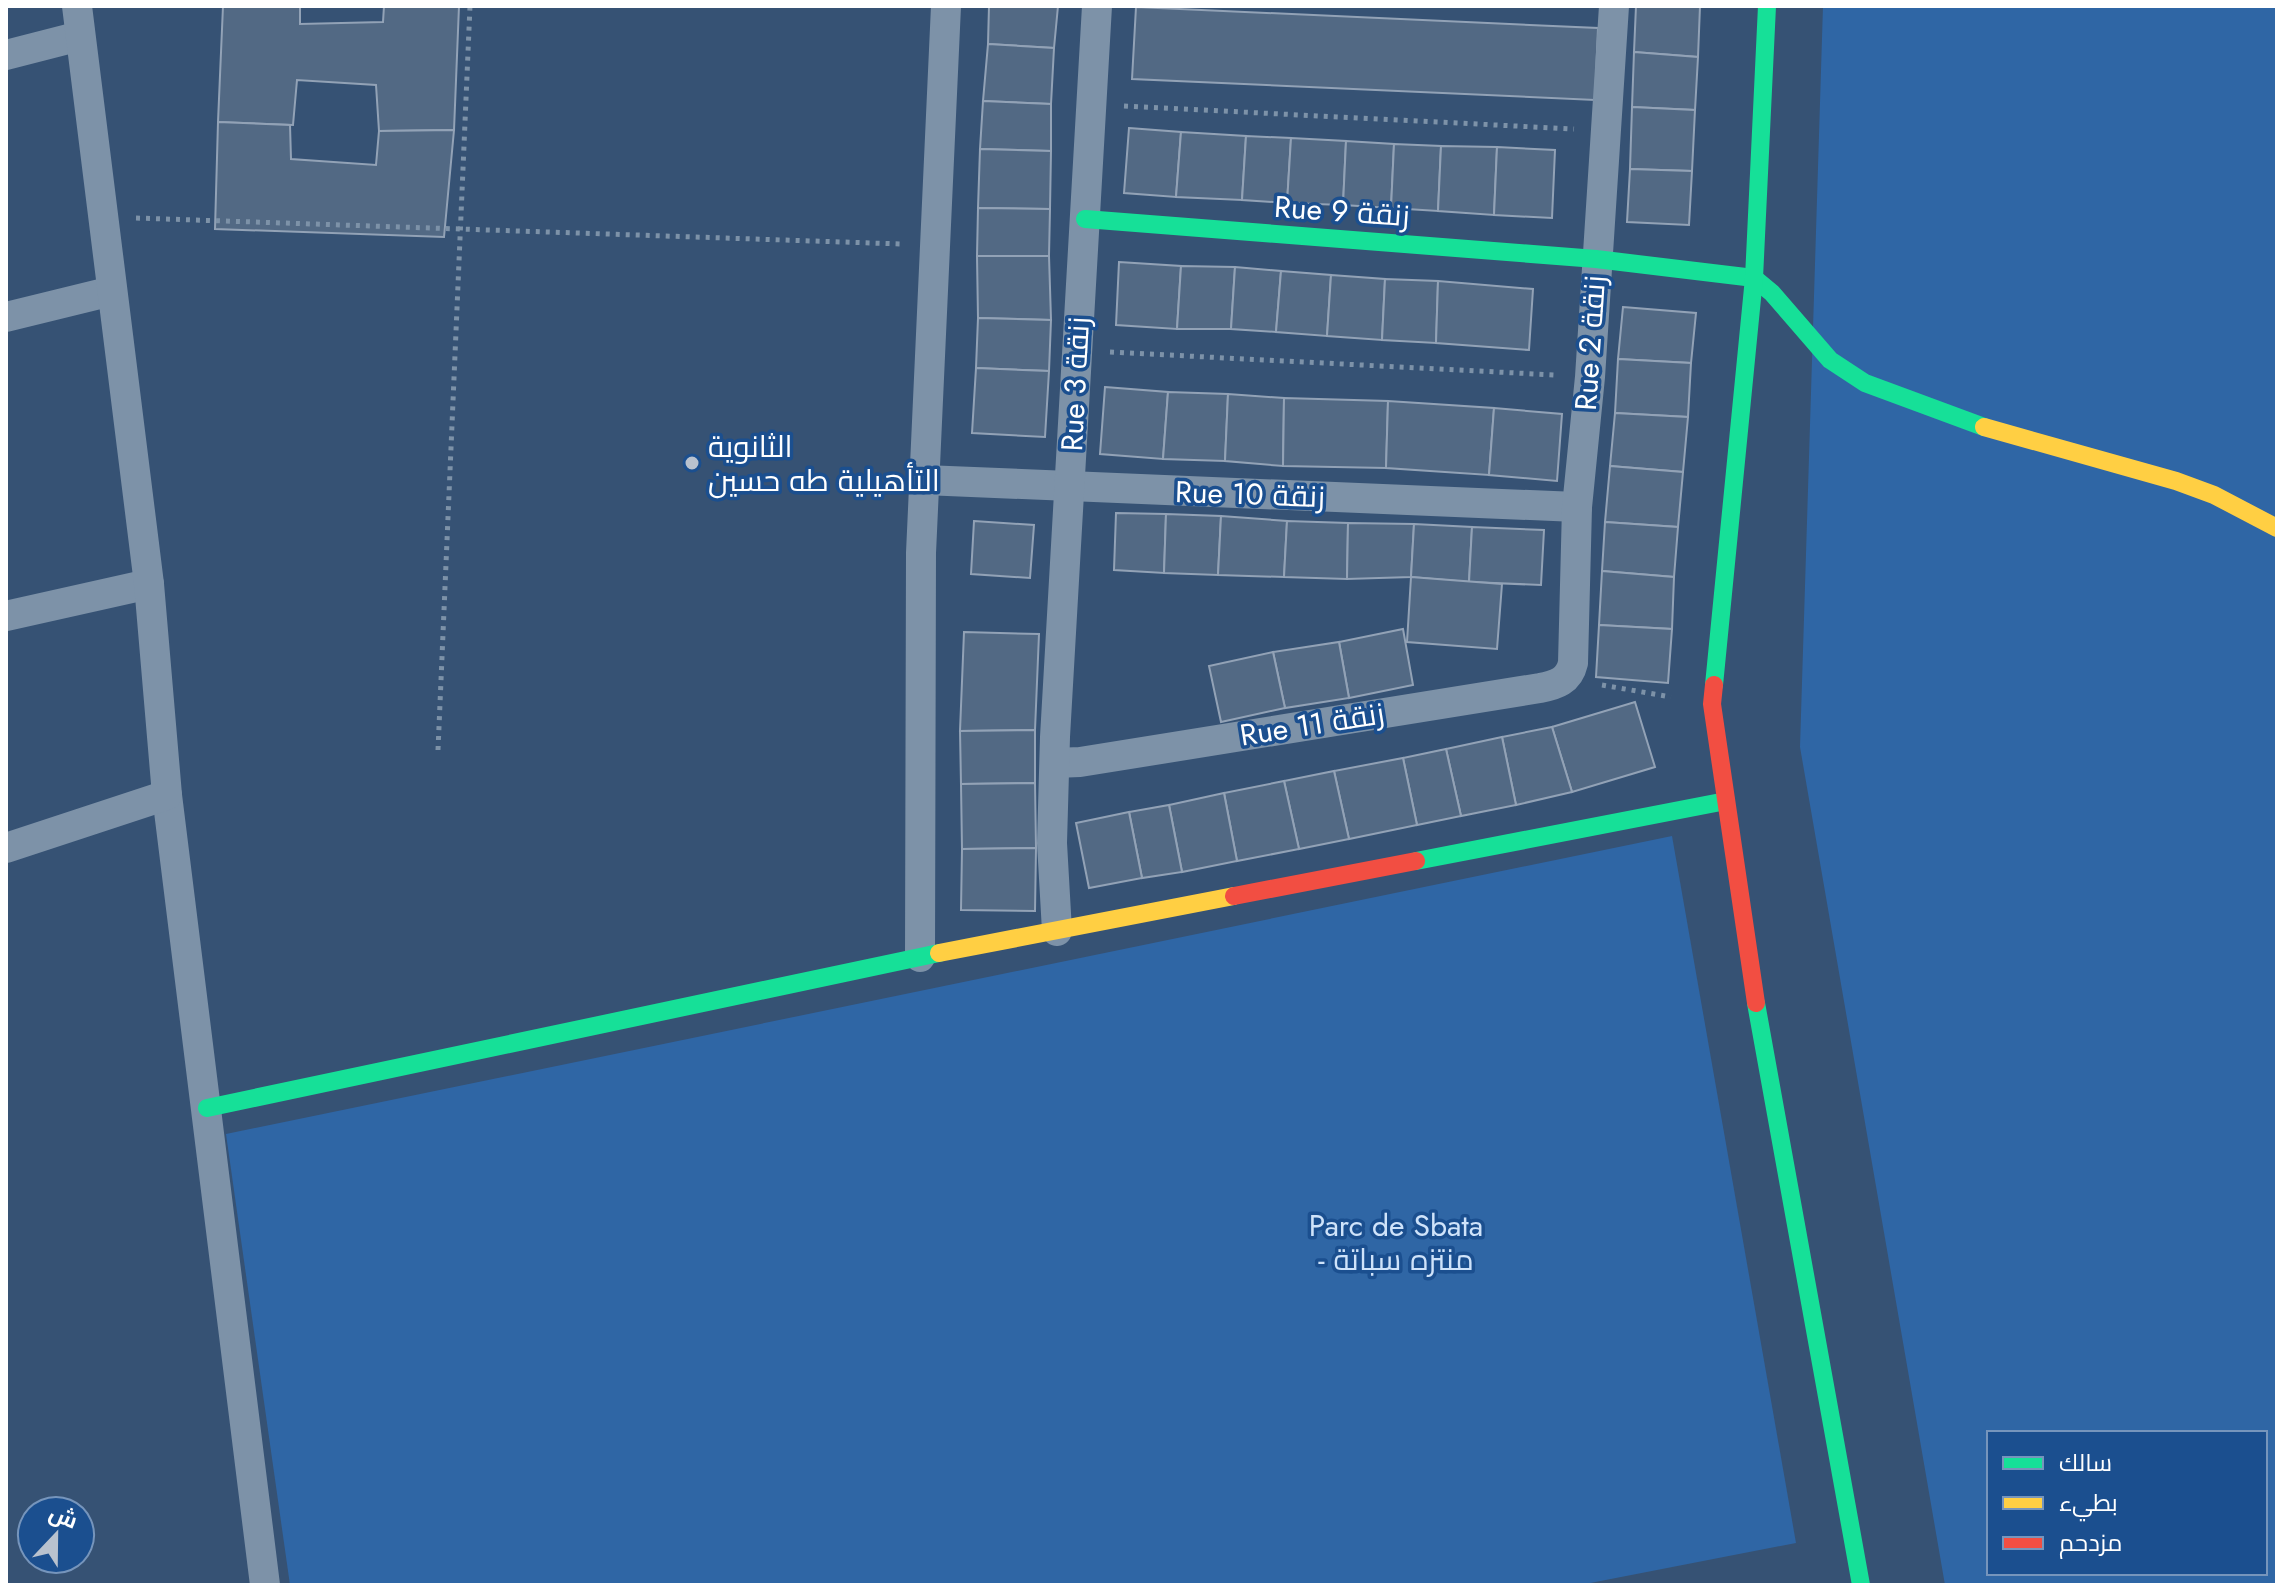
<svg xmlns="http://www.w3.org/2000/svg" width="2283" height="1591" font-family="Jost,Cairo,sans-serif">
<rect width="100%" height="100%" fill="#365274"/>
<g fill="#2f66a5" fill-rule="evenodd">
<path d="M1823,6H2277V1585H1945L1800,747ZM1989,1433H2265V1573H1989Z"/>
<polygon points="1672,836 1796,1543 1580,1585 290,1585 226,1134"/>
</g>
<g fill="#526984" stroke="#92a2b6" stroke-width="2">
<polygon points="223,6 300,6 300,24 383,22 384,6 459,6 454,130 379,131 376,85 297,80 293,125 218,122"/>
<polygon points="989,6 1058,6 1054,48 988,44"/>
<polygon points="1636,6 1700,6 1698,57 1634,52"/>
<polygon points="1136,7 1598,28 1595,100 1132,79"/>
<polygon points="988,44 1054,48 1051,104 983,101"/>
<polygon points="1634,52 1698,57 1695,110 1632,107"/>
<polygon points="983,101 1051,104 1051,151 980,149"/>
<polygon points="1632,107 1695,110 1692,171 1630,169"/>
<polygon points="218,122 290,125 291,159 376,165 379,131 454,130 444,237 215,229"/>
<polygon points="1129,128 1181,132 1176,197 1124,193"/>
<polygon points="1181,132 1246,136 1242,200 1176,197"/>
<polygon points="1246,136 1291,138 1287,203 1242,200"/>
<polygon points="1291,138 1346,141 1343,205 1287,203"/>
<polygon points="1346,141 1394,144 1391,208 1343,205"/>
<polygon points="1394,144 1441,146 1438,211 1391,208"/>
<polygon points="1441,146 1497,147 1494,215 1438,211"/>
<polygon points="1497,147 1555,150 1552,218 1494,215"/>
<polygon points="980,149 1051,151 1050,209 978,208"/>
<polygon points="1630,169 1692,171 1689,225 1627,222"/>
<polygon points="978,208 1050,209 1049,256 977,256"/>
<polygon points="977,256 1049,256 1051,320 978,318"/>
<polygon points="1119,262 1181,266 1177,329 1116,325"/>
<polygon points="1181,266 1235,267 1231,329 1177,329"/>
<polygon points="1235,267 1281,271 1276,332 1231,329"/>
<polygon points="1281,271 1331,275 1327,336 1276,332"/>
<polygon points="1331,275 1385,279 1382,340 1327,336"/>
<polygon points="1385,279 1438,281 1436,343 1382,340"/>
<polygon points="1438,281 1533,289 1529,350 1436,343"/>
<polygon points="1623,307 1696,313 1691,363 1618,359"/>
<polygon points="978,318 1051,320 1049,371 976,368"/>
<polygon points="1618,359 1691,363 1688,417 1615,413"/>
<polygon points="976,368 1049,371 1045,437 972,433"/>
<polygon points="1105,387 1168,392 1163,459 1100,454"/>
<polygon points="1168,392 1228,394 1225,461 1163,459"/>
<polygon points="1228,394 1284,398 1283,466 1225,461"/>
<polygon points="1284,398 1388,401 1386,468 1283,466"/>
<polygon points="1388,401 1494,408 1489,475 1386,468"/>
<polygon points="1494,408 1562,414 1557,481 1489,475"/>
<polygon points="1615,413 1688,417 1683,472 1610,466"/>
<polygon points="1610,466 1683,472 1678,527 1605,522"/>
<polygon points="1116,513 1166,514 1164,573 1114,570"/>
<polygon points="1166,514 1221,516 1218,575 1164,573"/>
<polygon points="1221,516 1287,521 1284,577 1218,575"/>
<polygon points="974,521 1034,525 1030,578 971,574"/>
<polygon points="1287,521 1348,523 1347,579 1284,577"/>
<polygon points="1605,522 1678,527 1674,577 1602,571"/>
<polygon points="1348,523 1414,524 1411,577 1347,579"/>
<polygon points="1414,524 1472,527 1469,582 1411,577"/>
<polygon points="1472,527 1544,530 1541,585 1469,582"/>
<polygon points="1602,571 1674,577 1672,629 1599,625"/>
<polygon points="1411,577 1502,584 1497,649 1407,642"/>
<polygon points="1599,625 1672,629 1668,683 1596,677"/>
<polygon points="1403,629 1413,685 1349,698 1339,642"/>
<polygon points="964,632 1039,634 1035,730 960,731"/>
<polygon points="1339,642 1349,698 1285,708 1273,652"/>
<polygon points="1273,652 1285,708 1221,722 1209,666"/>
<polygon points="1635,702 1655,767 1572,792 1552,727"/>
<polygon points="1552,727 1572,792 1516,805 1502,737"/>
<polygon points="1035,730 1035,783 961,784 960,731"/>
<polygon points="1502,737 1516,805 1461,816 1446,749"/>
<polygon points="1446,749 1461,816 1417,825 1403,758"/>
<polygon points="1403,758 1417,825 1349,839 1334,771"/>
<polygon points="1334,771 1349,839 1299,849 1284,781"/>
<polygon points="1284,781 1299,849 1237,861 1224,793"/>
<polygon points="1035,783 1036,848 962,849 961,784"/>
<polygon points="1224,793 1237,861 1182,872 1169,805"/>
<polygon points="1169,805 1182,872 1142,878 1129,812"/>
<polygon points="1129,812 1142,878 1089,888 1076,823"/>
<polygon points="1036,848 1035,911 961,910 962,849"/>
</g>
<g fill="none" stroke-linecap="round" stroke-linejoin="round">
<g stroke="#7d92a8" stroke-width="5" stroke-dasharray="4 6" stroke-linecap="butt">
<polyline points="1124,106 1574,129"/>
<polyline points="136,218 901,244"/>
<polyline points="1110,352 1555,375"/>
<polyline points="1602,685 1671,697"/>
<polyline points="438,750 470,6"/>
</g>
<g stroke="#7d92a8" stroke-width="30">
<polyline points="6,55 80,36"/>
<polyline points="6,317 112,291"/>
<polyline points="924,480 1577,507"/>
<polyline points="6,616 149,584"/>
<path d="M1055,763L1080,762L1540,688C1556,685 1569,681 1573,663L1577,507L1590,377L1614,6"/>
<polyline points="167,795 265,1585"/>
<polyline points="6,848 167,795 149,584 77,6"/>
<polyline points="1057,931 1052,843 1055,737 1097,6"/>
<polyline points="920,957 921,553 946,6"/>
</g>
<g stroke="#16e098" stroke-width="18">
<polyline points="1085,219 1596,259 1754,278 1772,293 1830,360 1865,383 1984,427"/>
<polyline points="1714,685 1754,278 1767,6"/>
<polyline points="1416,861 1726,801"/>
<polyline points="1756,1003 1861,1585"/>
<polyline points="207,1108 939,953"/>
</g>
<g stroke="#ffcf43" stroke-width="18">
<polyline points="1984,427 2176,481 2214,495 2277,528"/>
<polyline points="939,953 1234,896"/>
</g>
<g stroke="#f24e42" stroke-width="18">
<polyline points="1714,685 1712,704 1756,1003"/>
<polyline points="1234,896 1416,861"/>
</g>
</g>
<circle fill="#b9c2ce" stroke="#1b4f8f" stroke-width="3" cx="692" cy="463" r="8"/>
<g text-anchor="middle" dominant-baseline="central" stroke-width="7" stroke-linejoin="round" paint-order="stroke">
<g font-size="30" fill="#fff" stroke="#1b4f8f">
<text transform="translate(1342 211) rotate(4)">Rue 9 زنقة</text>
<text transform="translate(1590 343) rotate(-86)">Rue 2 زنقة</text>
<text transform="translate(1075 384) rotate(-87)">Rue 3 زنقة</text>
<text transform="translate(1250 494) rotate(2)">Rue 10 زنقة</text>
<text transform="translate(1312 724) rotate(-9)">Rue 11 زنقة</text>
</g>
<g font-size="30" fill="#fff" stroke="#1b4f8f" text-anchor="start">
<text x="708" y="446">الثانوية<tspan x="708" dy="34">التأهيلية طه حسين</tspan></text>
</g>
<g font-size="30" fill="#cfe3fa" stroke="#1b4f8f">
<text x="1396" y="1225">Parc de Sbata<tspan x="1396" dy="34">- منتزه سباتة</tspan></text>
</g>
</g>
<rect width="2283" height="1591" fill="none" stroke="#ffffff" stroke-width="16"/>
<rect x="1987" y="1431" width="280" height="144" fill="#1b4f8f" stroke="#7695bc" stroke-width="2"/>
<rect x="2003" y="1457" width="40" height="12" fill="#16e098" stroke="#7695bc" stroke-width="2"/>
<text x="2059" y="1471" font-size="24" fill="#ffffff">سالك</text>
<rect x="2003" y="1497" width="40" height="12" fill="#ffcf43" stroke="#7695bc" stroke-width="2"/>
<text x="2059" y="1511" font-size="24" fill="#ffffff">بطيء</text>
<rect x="2003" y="1537" width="40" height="12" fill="#f24e42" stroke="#7695bc" stroke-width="2"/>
<text x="2059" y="1551" font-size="24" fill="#ffffff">مزدحم</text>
<g transform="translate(56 1535) rotate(22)"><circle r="38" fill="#1b4f8f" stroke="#7695bc" stroke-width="2"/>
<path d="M0-6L14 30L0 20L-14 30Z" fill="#b9c2ce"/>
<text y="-12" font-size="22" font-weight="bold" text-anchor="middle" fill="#ffffff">ش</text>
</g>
</svg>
